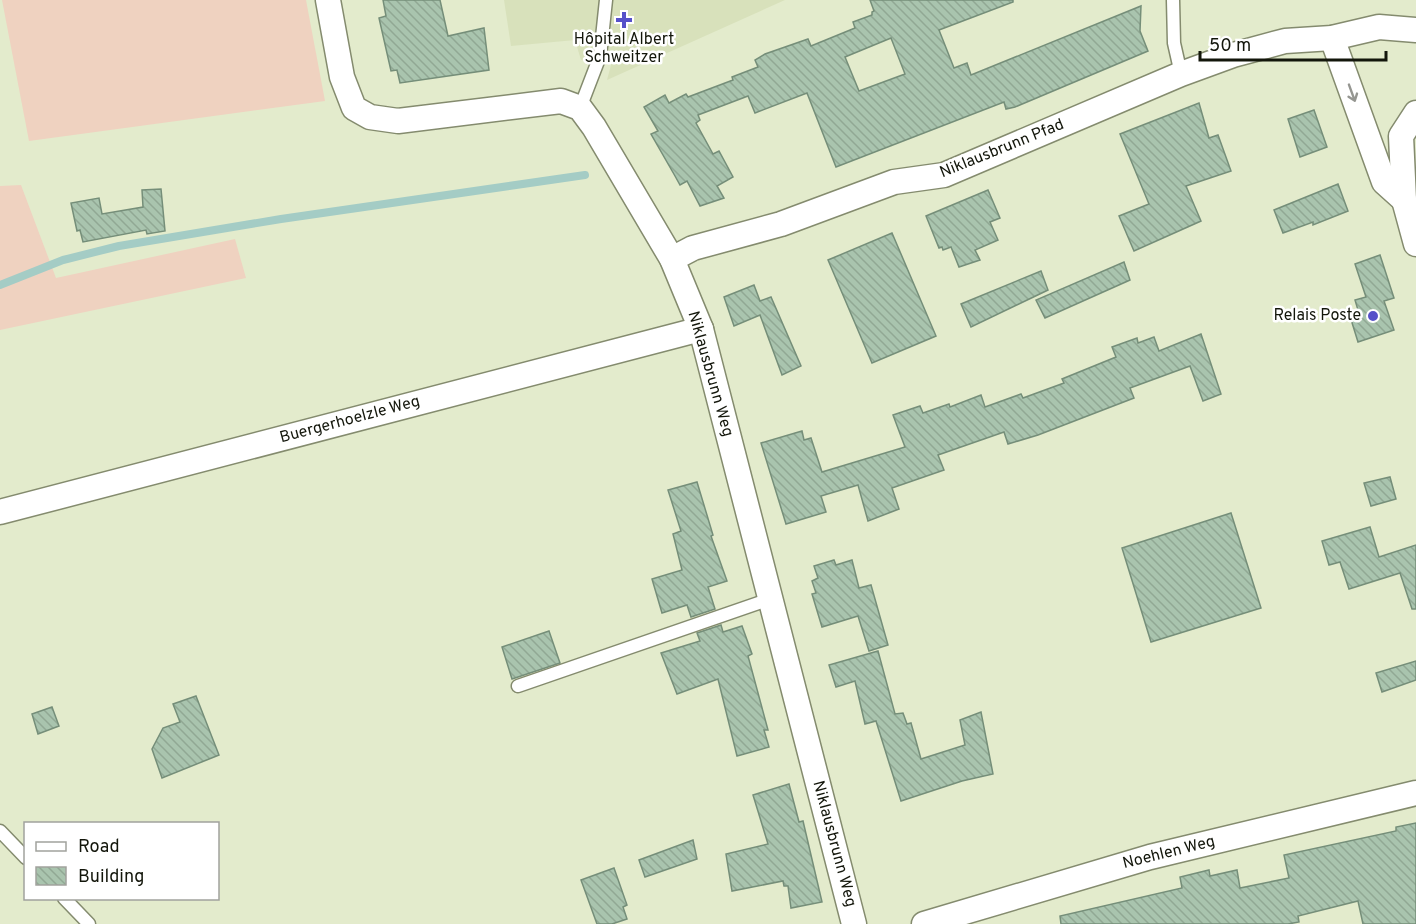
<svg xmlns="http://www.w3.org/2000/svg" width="1416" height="924" font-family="Overpass,sans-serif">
<defs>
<pattern id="building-back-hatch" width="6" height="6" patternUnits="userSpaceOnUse" patternTransform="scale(1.5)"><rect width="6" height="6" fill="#a9c4ae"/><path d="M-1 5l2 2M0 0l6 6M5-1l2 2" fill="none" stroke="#91a894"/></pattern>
</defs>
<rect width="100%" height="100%" fill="#e3ebcc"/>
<polygon fill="#d8e1bb" points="504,0 785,0 607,80 614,54 581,60 575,40 511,46"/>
<g fill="#efd2c0">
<polygon points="2,0 306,0 325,101 29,141"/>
<polygon points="21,185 56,278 235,239 246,278 0,330 0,186"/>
</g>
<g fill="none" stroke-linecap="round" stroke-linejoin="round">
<polyline stroke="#a4ccc5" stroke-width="8" points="0,285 63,260 119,246 281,219 585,175"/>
</g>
<g fill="url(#building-back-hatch)" stroke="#758e79" stroke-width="1.5" fill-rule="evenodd">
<polygon points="383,0 440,0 448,36 484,28 489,70 400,83 397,70 391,71 379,18 386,16"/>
<path d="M870,0H1013V2L939,30L954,68L967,63L971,75L1141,6L1140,31L1148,51L1015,107L1006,109L1004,102L836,167L807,93L755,113L748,96L698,115L700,120L696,123L713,154L719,151L733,177L717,186L724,198L700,206L687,181L680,185L675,176L651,134L658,131L644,107L665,95L669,103L686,94L688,97L733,80L732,77L758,67L755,60L765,54L808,39L811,46L855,28L853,22L872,15V12L874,11ZM891,38L905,74L859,91L845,57Z"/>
<polygon points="1199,103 1209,138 1218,135 1231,171 1186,186 1201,221 1134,251 1119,216 1149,204 1120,134"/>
<polygon points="1314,110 1327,147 1300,157 1288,119"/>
<polygon points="1338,184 1348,211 1313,225 1313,222 1283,233 1274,210"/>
<polygon points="161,189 165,231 147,234 146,230 83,242 80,230 77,231 71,203 99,198 102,214 143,207 142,190"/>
<polygon points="988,190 1000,218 990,222 998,240 975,250 980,260 959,267 951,247 943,250 942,247 939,248 926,216"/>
<polygon points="892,233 936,336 872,363 828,260"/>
<polygon points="1380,255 1394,298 1384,301 1394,330 1358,342 1349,313 1358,310 1355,300 1366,297 1355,264"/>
<polygon points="1124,262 1130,280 1045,318 1036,300"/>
<polygon points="1041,271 1048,290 971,327 961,304"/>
<polygon points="754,285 760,301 771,297 801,366 782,375 760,315 734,326 724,297"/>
<polygon points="1201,334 1221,394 1203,401 1190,366 1130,388 1134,398 1038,435 1008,444 1004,432 938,455 944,470 892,488 899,509 868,521 858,485 821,496 826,512 786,524 761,443 802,431 804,440 811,438 822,472 905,447 893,415 920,406 923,413 949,404 950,407 981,395 985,407 1021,394 1023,398 1064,383 1062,379 1116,357 1112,347 1137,338 1138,343 1154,337 1159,351"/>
<polygon points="1390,477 1396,499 1371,506 1364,483"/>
<polygon points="697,482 713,535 711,536 727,581 708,587 715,609 691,617 687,605 662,613 652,579 682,570 673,534 681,531 668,490"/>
<polygon points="1231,513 1261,608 1151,642 1122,548"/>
<polygon points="1370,527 1379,557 1416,545 1416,609 1412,609 1400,573 1349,589 1340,562 1329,565 1322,541"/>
<polygon points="834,560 836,565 852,560 859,588 871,585 888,645 869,651 858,616 822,627 812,594 816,593 812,581 818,578 814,566"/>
<polygon points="721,625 723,632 742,626 752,654 748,656 768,730 764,730 769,747 737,756 718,679 677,694 661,653 700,641 697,633"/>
<polygon points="549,631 560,663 512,679 502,647"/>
<polygon points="878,651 895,714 903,713 907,724 911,723 921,759 965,745 960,720 981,712 993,774 962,781 901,801 876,721 865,724 855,681 836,687 829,665"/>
<polygon points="1416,661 1416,680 1382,692 1376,673"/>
<polygon points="196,696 219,755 162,778 152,749 163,728 180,722 173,704"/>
<polygon points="52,707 59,726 38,734 32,714"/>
<polygon points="789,784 799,822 803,821 822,902 791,908 788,886 784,886 783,881 732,891 726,854 768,844 753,795"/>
<polygon points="1416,823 1416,924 1363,924 1358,901 1298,916 1299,922 1288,924 1061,924 1060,916 1182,888 1180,877 1209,870 1210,876 1237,870 1240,888 1289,878 1284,855 1396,831 1396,827"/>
<polygon points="693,840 697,859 645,877 639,860"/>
<polygon points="614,868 627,905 623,907 627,919 612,924 597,924 581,880"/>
</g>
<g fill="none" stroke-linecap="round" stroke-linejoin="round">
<g stroke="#848b6e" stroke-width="15">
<g id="service">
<polyline points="1173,0 1174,43 1181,74"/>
<polyline points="580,108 600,56 606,0"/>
<polyline points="518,686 770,599"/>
<polyline points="0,831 26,858"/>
<polyline points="64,898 89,924"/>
</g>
</g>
<g stroke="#848b6e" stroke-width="27">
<g id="minor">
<polyline points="328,0 342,77 354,108 370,117 398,121 561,101 580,108 594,127 672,259 701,329 854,924"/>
<polyline points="1332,38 1384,182 1404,200"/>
<polyline points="1416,113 1401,136 1404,200 1416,244"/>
<polyline points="672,259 693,248 781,224 894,182 944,175 1181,74 1233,55 1285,41 1332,38 1379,27 1416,30"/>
<polyline points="0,512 701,329"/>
<polyline points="924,924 1150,857 1416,793"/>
</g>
</g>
<use href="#service" stroke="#fff" stroke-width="12"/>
<use href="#minor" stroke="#fff" stroke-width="24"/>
</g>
<defs><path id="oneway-shaft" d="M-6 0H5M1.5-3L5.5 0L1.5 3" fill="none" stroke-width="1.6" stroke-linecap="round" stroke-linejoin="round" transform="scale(1.5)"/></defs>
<use stroke="#959691" href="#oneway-shaft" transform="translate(1352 93) rotate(70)"/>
<g fill="#5651c9" stroke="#fff" stroke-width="2">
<path d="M621 11h6v6h6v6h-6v6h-6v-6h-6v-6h6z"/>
<circle cx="1373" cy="316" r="6"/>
</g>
<g text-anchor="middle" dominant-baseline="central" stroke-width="5" stroke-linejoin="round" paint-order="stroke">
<g font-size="16" fill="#13160b" stroke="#fff">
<text x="624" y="40">Hôpital Albert<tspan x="624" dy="18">Schweitzer</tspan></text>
<text x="1361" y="316" text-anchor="end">Relais Poste</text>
</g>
<g font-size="16" fill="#13160b" stroke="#fff">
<text transform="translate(1002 149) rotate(-22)">Niklausbrunn Pfad</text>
<text transform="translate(710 374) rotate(74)">Niklausbrunn Weg</text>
<text transform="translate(350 420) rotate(-15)">Buergerhoelzle Weg</text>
<text transform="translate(834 844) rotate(75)">Niklausbrunn Weg</text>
<text transform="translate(1169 853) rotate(-14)">Noehlen Weg</text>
</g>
</g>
<rect x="24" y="822" width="195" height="78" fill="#ffffff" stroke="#a1a29d" stroke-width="1.5"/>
<rect x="36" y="842" width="30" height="9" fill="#ffffff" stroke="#a1a29d" stroke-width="1.5"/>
<text x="78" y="852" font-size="18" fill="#13160b">Road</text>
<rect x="36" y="867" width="30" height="18" fill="url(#building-back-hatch)" stroke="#a1a29d" stroke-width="1.5"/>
<text x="78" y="882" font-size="18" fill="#13160b">Building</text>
<path d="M1200 51v9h186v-9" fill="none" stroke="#13160b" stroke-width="3"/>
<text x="1209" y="51" font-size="18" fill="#13160b" stroke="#ffffff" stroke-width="4.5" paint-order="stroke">50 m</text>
</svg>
